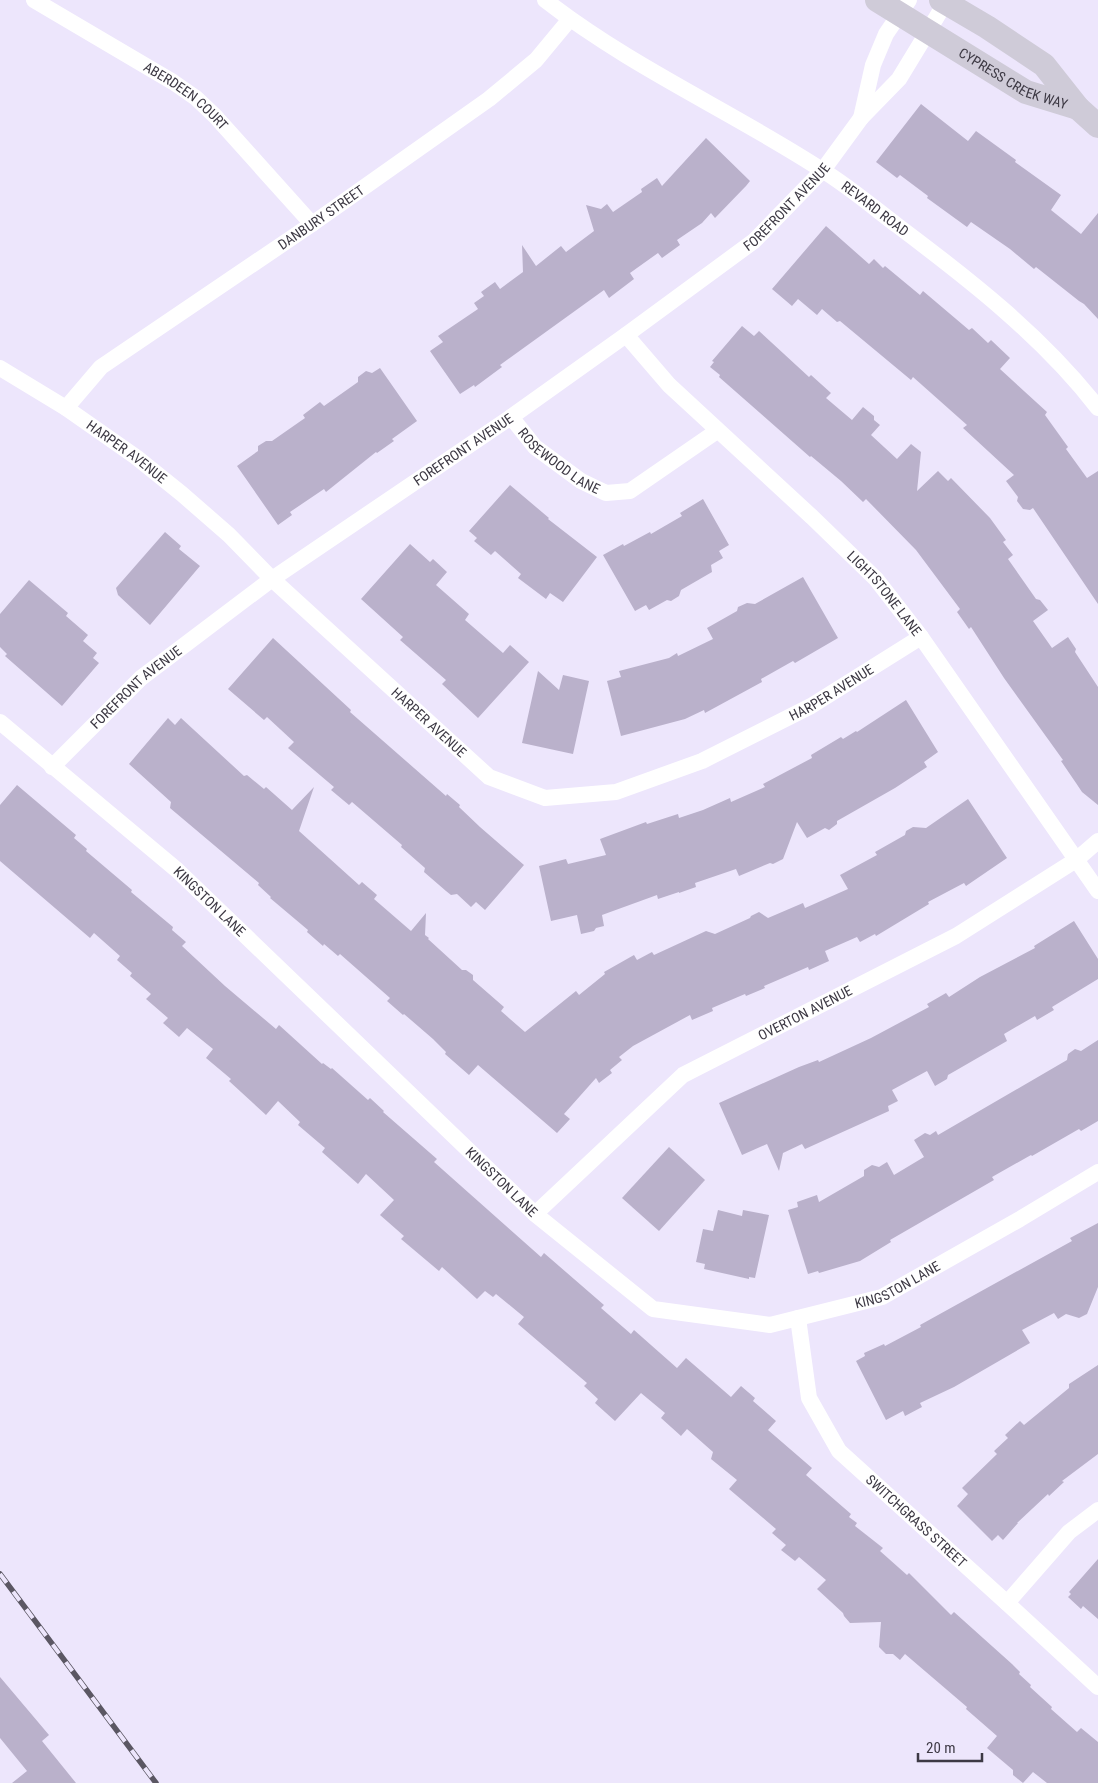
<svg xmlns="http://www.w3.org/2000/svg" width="1098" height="1783" font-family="'Roboto Condensed',sans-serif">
<rect width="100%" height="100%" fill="#ede6fc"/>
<g fill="#bab1cb">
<polygon points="921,104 968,141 976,131 1016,160 1015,162 1061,195 1051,210 1081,234 1098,213 1098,319 1084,304 1079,301 1036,267 1034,269 1010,249 971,222 967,227 927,198 928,196 900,175 897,178 876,162"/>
<polygon points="706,138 750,181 746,186 715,218 711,213 702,223 677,240 680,245 662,258 658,253 630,273 634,279 609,298 604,290 500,365 502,367 475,387 474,385 460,394 430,351 443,342 438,336 478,309 474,303 484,296 481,292 495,282 500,289 523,272 522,245 536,266 561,246 566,252 594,231 586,205 601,209 607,204 613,212 642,192 641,189 657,178 662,186"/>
<polygon points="826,226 869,264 874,259 883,268 885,266 920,295 923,291 969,330 972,328 988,343 991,340 1010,358 1000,369 1047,412 1045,415 1068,447 1066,449 1087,478 1098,471 1098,604 1033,508 1030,510 1023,509 1017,501 1018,497 1006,481 1014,475 963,428 967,425 913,377 911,380 840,321 837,322 822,309 817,315 798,299 792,306 772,289"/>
<polygon points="742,326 754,336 759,331 809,377 811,375 831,393 826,398 852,420 863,407 874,416 874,420 880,425 871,435 897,459 911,444 921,452 917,491 938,471 948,481 951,478 990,518 1006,540 1003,542 1013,555 1008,559 1036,599 1040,600 1048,610 1033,621 1052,648 1068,637 1076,649 1075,652 1098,687 1098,805 1082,792 1076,783 1061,761 1063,760 1004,678 971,627 969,629 957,612 960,609 916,550 866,499 863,502 841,481 811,456 810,457 719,377 720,375 710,367 714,362 712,361"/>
<polygon points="380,368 417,421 392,439 394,441 377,453 376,452 326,492 324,489 290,512 292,515 278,525 237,466 258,451 258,446 266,441 272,441 305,418 303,415 320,402 324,406 358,382 358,377 366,371 372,373"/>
<polygon points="510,485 549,518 548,519 597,557 563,602 550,593 546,599 518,578 521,574 495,551 491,555 474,541 477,538 469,531"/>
<polygon points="703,499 729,545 719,551 723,558 711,565 712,572 681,590 679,596 671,601 667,600 649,610 646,605 635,611 603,555 623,544 624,546 650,532 651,534 682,516 680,513"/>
<polygon points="165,532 181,546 179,549 200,566 150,625 118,595 116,588"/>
<polygon points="410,544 430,562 433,559 447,572 436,585 469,614 465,620 503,653 510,645 529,662 478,718 442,684 446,680 400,640 403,637 361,599"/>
<polygon points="803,577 838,638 795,663 793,661 761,679 762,682 705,713 704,710 685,719 621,736 607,681 621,677 619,671 669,658 677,653 678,656 713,639 707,628 737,611 738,607 747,603 755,604"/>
<polygon points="29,580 68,613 66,616 88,635 83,641 97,653 93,658 99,663 62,706 5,656 7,654 0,647 0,614"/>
<polygon points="273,638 351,710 350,712 446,796 447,794 460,805 459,807 480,827 524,865 485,910 476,902 471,907 457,894 451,895 446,891 424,872 425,868 401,847 402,845 352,802 349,805 331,790 334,787 288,748 294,742 267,717 264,720 228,689"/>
<polygon points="538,671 559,690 563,675 589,681 573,754 522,743"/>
<polygon points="906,700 938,752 924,762 927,767 895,788 837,821 837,824 829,830 825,828 807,838 797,822 783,859 773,864 770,863 739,876 736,869 695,883 696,887 679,893 679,892 658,899 657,895 602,915 604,926 596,928 594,931 581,934 577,915 551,921 539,866 566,859 568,864 606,855 600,839 646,822 647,824 678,814 679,818 703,810 730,798 731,802 765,787 763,784 812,758 811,755 841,737 843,739 856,731 857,732"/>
<polygon points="168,718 175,725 181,718 244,776 247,775 264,789 266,787 292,810 314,787 299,831 359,885 362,882 377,895 374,899 411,931 426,913 425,935 429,938 428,939 462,970 466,970 473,975 473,980 504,1007 501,1011 525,1032 576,991 579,995 605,974 604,972 634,955 637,960 652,952 654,955 706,931 715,934 750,918 751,916 759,912 768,918 803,903 805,908 848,889 840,875 877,855 875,852 905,835 906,831 913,827 926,828 968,799 1007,858 966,886 964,883 928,902 929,904 876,936 875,934 860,942 857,937 825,951 829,961 809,970 808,967 764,986 765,988 746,996 745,994 712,1008 713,1011 692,1020 690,1015 633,1046 619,1057 622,1060 610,1070 612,1073 599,1083 596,1078 564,1114 570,1119 557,1133 478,1065 469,1075 445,1054 446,1052 433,1039 404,1014 403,1015 387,1001 390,998 340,954 338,956 324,944 323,946 307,932 308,930 270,898 271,897 258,885 259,883 170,808 171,802 129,764"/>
<polygon points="17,785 76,835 74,838 87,849 86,851 132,890 131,892 173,927 172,930 186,942 182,946 225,986 276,1029 279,1025 322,1064 323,1063 331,1069 332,1068 368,1100 370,1098 384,1111 383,1112 437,1159 434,1162 541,1257 544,1253 604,1305 601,1308 631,1334 634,1330 677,1368 686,1358 731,1397 741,1386 755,1398 753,1401 776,1421 768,1430 812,1468 806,1475 851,1514 849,1517 857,1523 855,1526 883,1548 880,1551 907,1575 909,1573 951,1615 954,1612 1012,1664 1020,1672 1019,1674 1031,1685 1030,1687 1052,1707 1051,1709 1077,1732 1081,1728 1098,1742 1098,1783 1047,1783 1033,1772 1023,1783 1013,1775 1013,1770 987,1748 997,1736 966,1709 967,1707 905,1654 900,1660 893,1654 886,1654 879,1647 881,1622 850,1623 844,1616 843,1613 817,1589 826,1580 799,1557 795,1561 781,1550 786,1545 772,1533 776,1529 729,1489 737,1480 711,1459 713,1452 687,1429 681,1436 661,1418 665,1413 641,1393 615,1421 595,1403 598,1399 584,1386 587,1383 518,1324 524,1317 496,1294 493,1297 485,1291 477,1299 442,1267 439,1271 401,1239 404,1236 380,1215 394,1200 366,1174 358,1184 322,1152 325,1148 298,1125 300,1122 278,1101 266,1115 229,1081 231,1079 206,1058 213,1049 187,1028 179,1037 163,1023 168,1018 146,999 151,994 130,976 132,973 117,960 120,956 94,933 90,938 0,861 0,805"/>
<polygon points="1074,921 1098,959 1098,979 1052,1007 1054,1010 1037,1020 1035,1016 1004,1034 1007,1041 955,1071 948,1075 947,1079 935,1086 927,1071 892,1090 898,1101 888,1106 889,1111 805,1149 802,1144 783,1153 779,1171 767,1144 742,1155 719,1103 799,1067 818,1060 819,1062 871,1038 929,1007 927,1004 946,993 949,997 980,977 1035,948 1034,946"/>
<polygon points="1098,1040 1098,1121 1081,1131 1079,1129 1032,1156 1031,1155 992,1177 994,1180 890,1240 891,1242 860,1261 819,1273 818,1271 808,1274 788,1210 798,1207 797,1202 817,1195 819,1202 864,1176 864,1170 872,1165 879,1167 887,1162 894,1175 924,1157 914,1140 925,1133 930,1135 936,1131 938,1135 1067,1060 1068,1054 1075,1049 1081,1051"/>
<polygon points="669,1147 705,1180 659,1231 622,1198"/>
<polygon points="718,1210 742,1216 743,1210 769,1215 755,1278 749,1277 749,1279 704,1269 705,1264 696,1262 703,1229 713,1231"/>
<polygon points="1098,1223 1098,1287 1087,1314 1079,1318 1066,1314 1058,1319 1054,1313 1022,1330 1030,1343 954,1387 920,1403 922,1407 905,1416 903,1411 886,1420 856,1361 865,1356 864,1353 884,1344 885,1346 921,1327 920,1325 1072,1241 1070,1238"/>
<polygon points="1098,1365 1098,1454 1062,1481 1064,1482 1049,1496 1048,1494 1017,1523 1018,1523 1003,1540 998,1535 992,1541 957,1506 968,1494 962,1488 997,1454 994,1451 1008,1438 1005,1435 1020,1421 1024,1425 1069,1388 1069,1384"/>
<polygon points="1098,1559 1098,1619 1083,1606 1081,1609 1068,1597 1071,1594 1069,1592"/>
<polygon points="0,1677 49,1735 42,1741 76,1783 12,1783 27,1771 0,1738"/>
</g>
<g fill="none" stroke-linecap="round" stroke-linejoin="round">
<g stroke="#fff" stroke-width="16">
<path id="s1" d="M34,0L173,82L196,98L215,116L312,224"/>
<path id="s2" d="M545,0C631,67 731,111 822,170C848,186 873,207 898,226C970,280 1043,337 1098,408"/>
<polyline points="861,118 873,65 886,34 909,0"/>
<path id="s3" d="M626,335L669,385L812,517L876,579L921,637L1098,891"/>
<path id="s4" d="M0,368L66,408L136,457L182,494L229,535L272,579L489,777L545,798L616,792L702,761L811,706L921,637"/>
<path id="s5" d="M66,408L101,367L312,224L489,99L536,60L570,19"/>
<path id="s6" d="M511,417L535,447L581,481L606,493L630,491L717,431"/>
<path id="s7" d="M0,722L177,870L535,1214L653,1309L770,1325L882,1297L1020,1219L1098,1172"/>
<path id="s8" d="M52,767L141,678L272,579L511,417L626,335L754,241L823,170L861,118L899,79L947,0"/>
<path id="s9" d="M535,1214L683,1075L956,936L1076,860L1098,841"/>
<path id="s10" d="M798,1318L809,1398L839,1451L1007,1603L1098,1687"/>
<polyline points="1007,1603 1069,1532 1098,1510"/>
</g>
<g stroke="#cfcbd8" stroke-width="24">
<path id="s11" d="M877,0L1026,92L1078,108"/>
<polyline points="941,0 987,27 1044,65 1078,108 1098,126"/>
</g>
<g stroke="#5b5763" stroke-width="5.5">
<polyline id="rail" points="0,1574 156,1783"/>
</g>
<use href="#rail" stroke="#ede6fc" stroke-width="4" stroke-dasharray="11" stroke-linecap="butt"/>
</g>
<g text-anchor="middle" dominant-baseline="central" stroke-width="5" stroke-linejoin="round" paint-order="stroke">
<g font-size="14" fill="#3d3944" stroke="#ede6fc">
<text stroke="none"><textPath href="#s11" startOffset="158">CYPRESS CREEK WAY</textPath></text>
<text stroke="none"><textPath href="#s1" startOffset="180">ABERDEEN COURT</textPath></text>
<text stroke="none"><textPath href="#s8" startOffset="926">FOREFRONT AVENUE</textPath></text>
<text stroke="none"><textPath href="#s2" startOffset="391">REVARD ROAD</textPath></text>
<text stroke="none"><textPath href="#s5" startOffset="320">DANBURY STREET</textPath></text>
<text stroke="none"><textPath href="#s8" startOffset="521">FOREFRONT AVENUE</textPath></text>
<text stroke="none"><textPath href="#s4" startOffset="152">HARPER AVENUE</textPath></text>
<text stroke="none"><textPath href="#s6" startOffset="66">ROSEWOOD LANE</textPath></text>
<text stroke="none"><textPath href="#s3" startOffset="366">LIGHTSTONE LANE</textPath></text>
<text stroke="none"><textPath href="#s8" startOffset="116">FOREFRONT AVENUE</textPath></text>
<text stroke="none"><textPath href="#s4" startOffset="1008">HARPER AVENUE</textPath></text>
<text stroke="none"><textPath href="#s4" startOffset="558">HARPER AVENUE</textPath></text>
<text stroke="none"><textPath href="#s7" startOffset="276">KINGSTON LANE</textPath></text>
<text stroke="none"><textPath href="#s9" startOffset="340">OVERTON AVENUE</textPath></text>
<text stroke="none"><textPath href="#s7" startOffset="681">KINGSTON LANE</textPath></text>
<text stroke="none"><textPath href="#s7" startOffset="1131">KINGSTON LANE</textPath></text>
<text stroke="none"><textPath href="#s10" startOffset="246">SWITCHGRASS STREET</textPath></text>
</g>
</g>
<path d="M918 1753v8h64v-8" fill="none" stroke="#3d3944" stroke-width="2.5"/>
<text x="926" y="1753" font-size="15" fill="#3d3944" stroke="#ede6fc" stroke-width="4" paint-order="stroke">20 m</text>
</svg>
